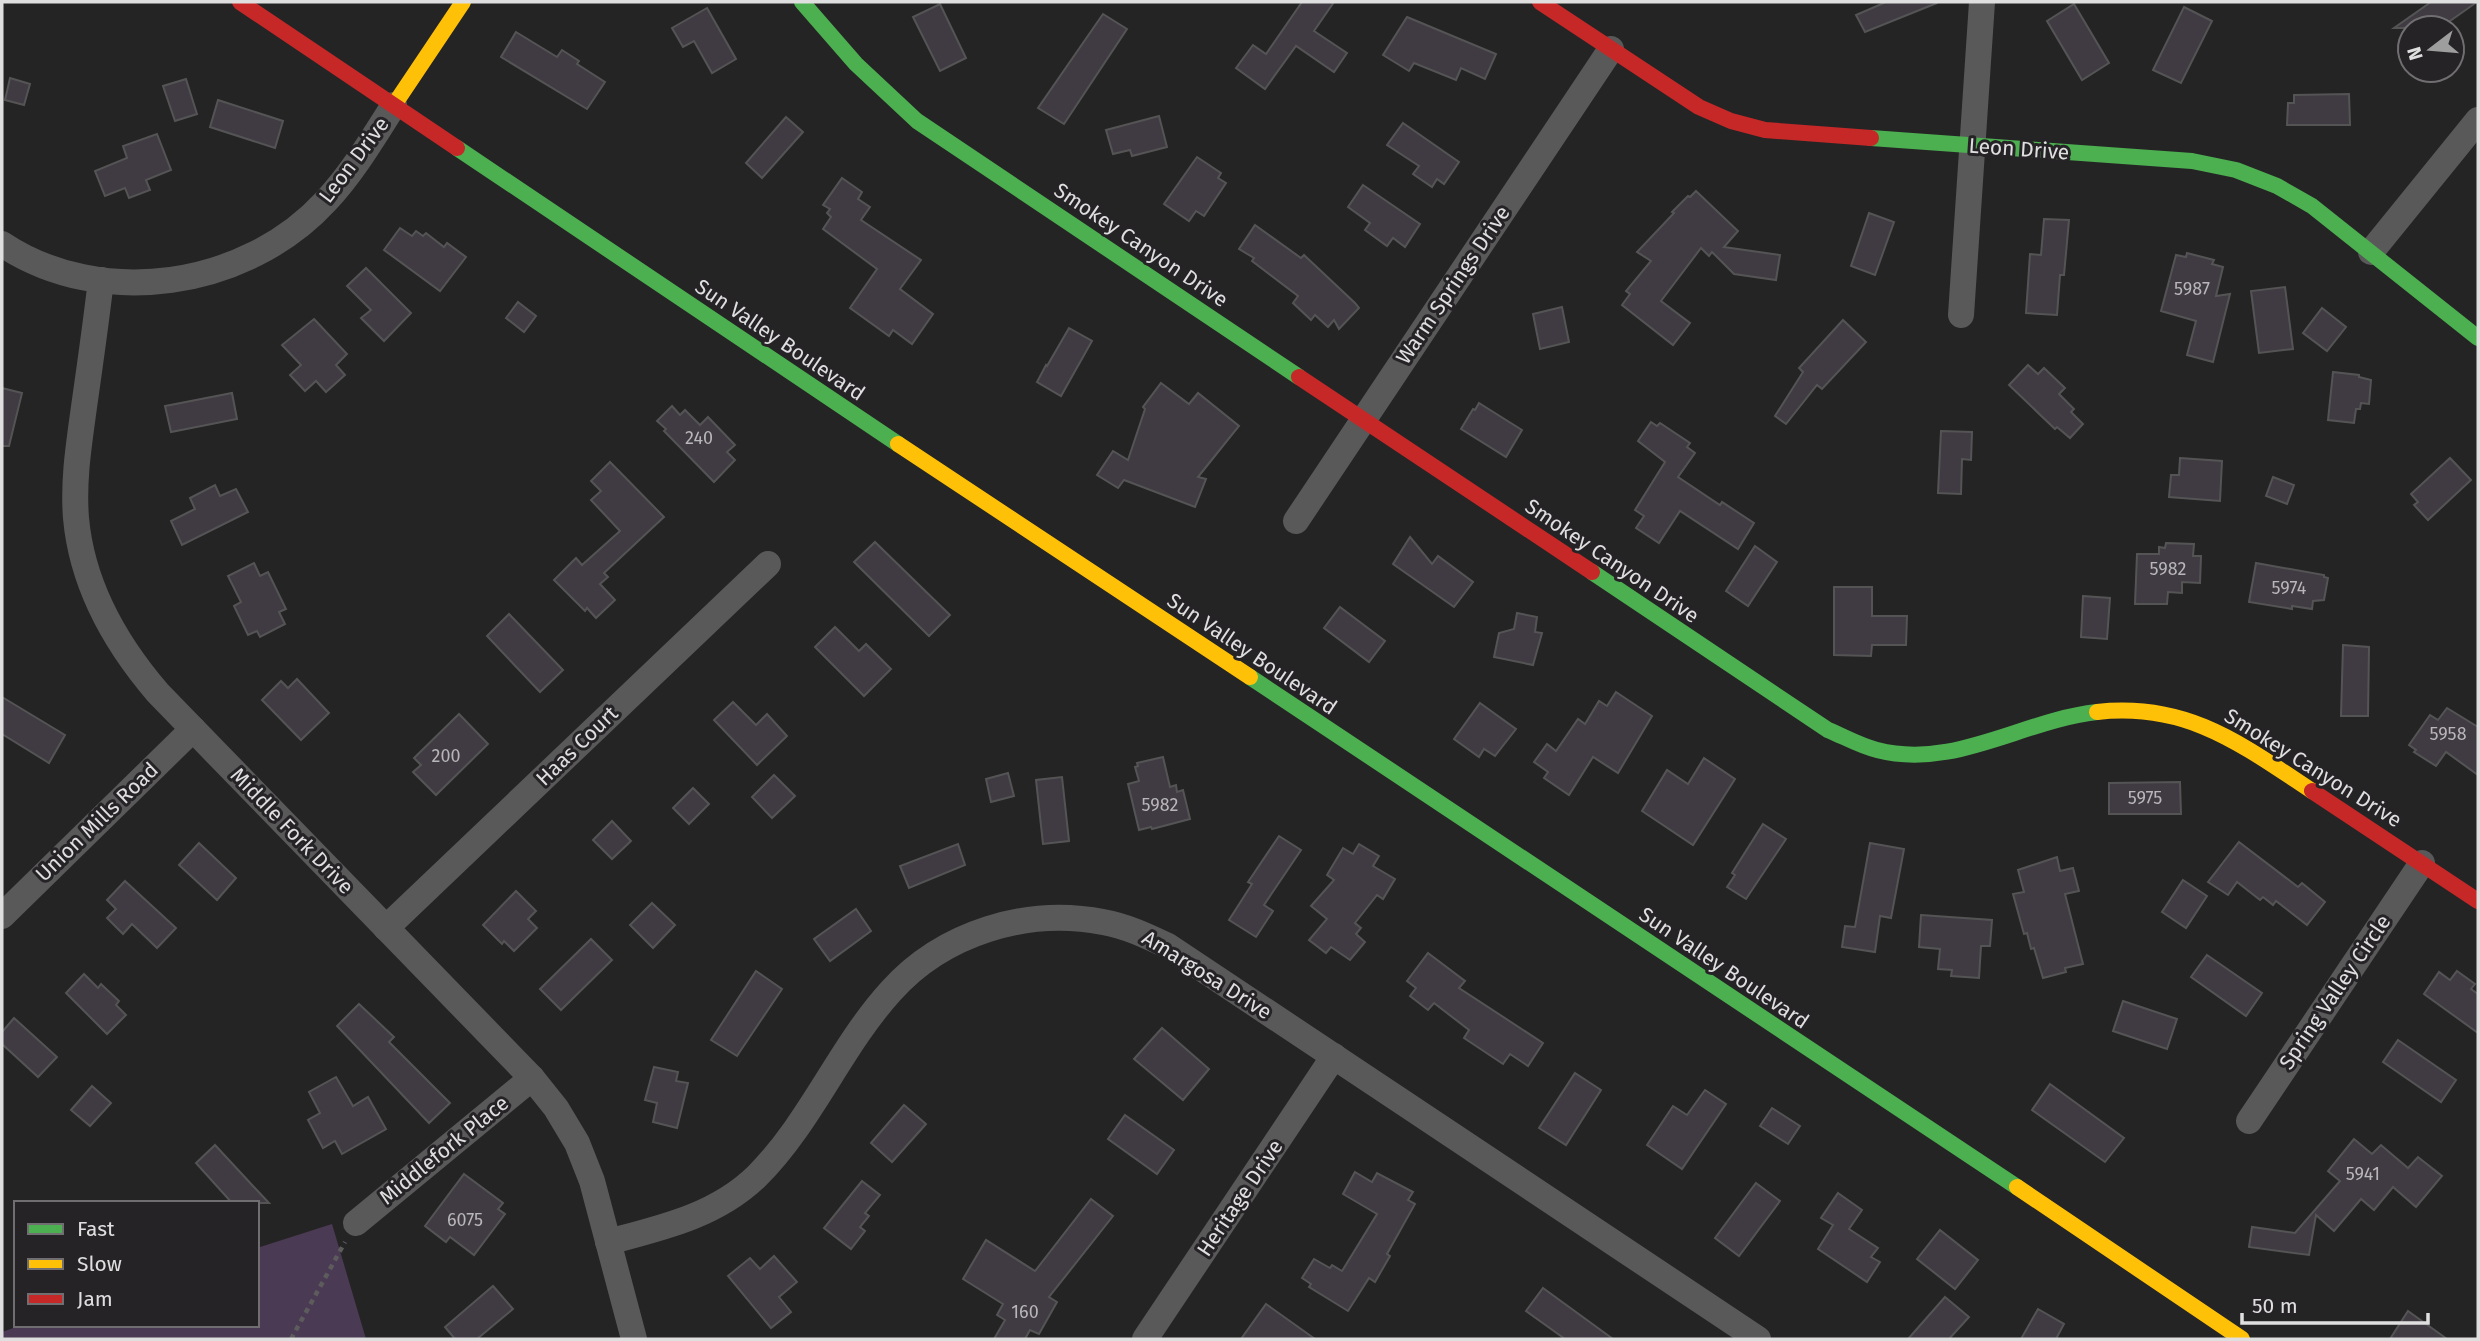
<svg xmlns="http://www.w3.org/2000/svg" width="2480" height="1341" font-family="'Fira Sans',sans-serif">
<rect width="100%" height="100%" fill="#252425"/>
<polygon fill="#4b3a54" points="332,1224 366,1339 2,1339 2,1332 22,1325 257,1325 257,1248"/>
<g fill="#403b43" stroke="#555455" stroke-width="2">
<polygon points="1302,2 1334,2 1314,31 1347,53 1334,72 1296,46 1265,89 1236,68 1253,45 1266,54"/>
<polygon points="1886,2 1937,2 1937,3 1865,32 1856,15"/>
<polygon points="2431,2 2477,2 2440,28 2394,28"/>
<polygon points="940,4 966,58 940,71 913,17"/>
<polygon points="2074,4 2109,63 2082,80 2047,21"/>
<polygon points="2184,7 2212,21 2181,83 2153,70"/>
<polygon points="707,8 736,59 712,73 694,41 683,47 672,28"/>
<polygon points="1103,14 1127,29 1064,124 1038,108"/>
<polygon points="1407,17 1496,54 1485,79 1461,68 1456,80 1414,63 1409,71 1383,55"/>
<polygon points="516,32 557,57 562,50 579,61 577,64 605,82 587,109 501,57"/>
<polygon points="10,78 30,84 24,105 5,100"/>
<polygon points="186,79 197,114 175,121 163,86"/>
<polygon points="2349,94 2350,125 2287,125 2288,103 2294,103 2294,95"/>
<polygon points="218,100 283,121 275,148 210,127"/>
<polygon points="1159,116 1167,147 1132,156 1130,150 1113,154 1106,130"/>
<polygon points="786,117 803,132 762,178 746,163"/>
<polygon points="1403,123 1459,162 1444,184 1437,179 1432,187 1413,174 1419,166 1387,145"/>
<polygon points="157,134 171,170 146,180 150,190 129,198 125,188 105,196 95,171 127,158 123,146"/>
<polygon points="1197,157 1221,173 1218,178 1226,183 1204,216 1196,211 1189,221 1164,204"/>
<polygon points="842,178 862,192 858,199 870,207 861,220 921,260 900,289 933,314 912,344 893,330 889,336 850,308 877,269 823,229 831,217 827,213 830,209 823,205"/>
<polygon points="1363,185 1420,224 1405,247 1393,238 1387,246 1365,230 1370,223 1348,207"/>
<polygon points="1696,191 1738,231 1724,247 1780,255 1776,280 1734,274 1712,252 1709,256 1701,248 1661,301 1690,323 1673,345 1622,305 1630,294 1626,291 1651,261 1637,252 1674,213 1672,212 1688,196 1690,197"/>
<polygon points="1869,213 1894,222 1875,275 1851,266"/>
<polygon points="2044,219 2069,220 2064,275 2060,275 2057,315 2026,313 2030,254 2041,255"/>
<polygon points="1255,225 1301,258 1304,255 1355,303 1359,308 1339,329 1334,320 1328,327 1315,315 1311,320 1293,303 1298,296 1252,261 1254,258 1239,249"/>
<polygon points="400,228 412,236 416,231 423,236 426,233 444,247 447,243 466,257 440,291 384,250"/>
<polygon points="2187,253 2214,260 2212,264 2223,267 2216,296 2230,294 2213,362 2187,355 2196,321 2161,311 2176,255 2186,257"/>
<polygon points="366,268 411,313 384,341 361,318 371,310 347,286"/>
<polygon points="2285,287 2293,349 2259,353 2251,291"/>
<polygon points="518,302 536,316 524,332 506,318"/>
<polygon points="1562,307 1569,342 1540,349 1533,314"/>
<polygon points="2322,308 2346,327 2327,351 2303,333"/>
<polygon points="314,319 347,354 336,365 345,375 326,392 316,381 305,391 290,375 301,365 282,345"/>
<polygon points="1843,320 1866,342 1822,389 1817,385 1786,424 1775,416 1803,372 1799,368"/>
<polygon points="1069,328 1092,341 1061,396 1037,382 1046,365 1047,366"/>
<polygon points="2028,365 2038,374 2044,368 2065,388 2059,394 2074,409 2071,412 2083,424 2070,438 2057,427 2055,429 2009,385"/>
<polygon points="2333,372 2359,375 2359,377 2371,380 2369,404 2361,403 2360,409 2356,409 2354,423 2328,420"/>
<polygon points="1161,383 1189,404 1198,393 1239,426 1198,477 1206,479 1195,507 1124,480 1118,488 1097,475 1113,451 1128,460 1145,409 1143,407"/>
<polygon points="2,388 22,393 9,446 2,446"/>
<polygon points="232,393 237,419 171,432 165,406"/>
<polygon points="1479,403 1522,430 1506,457 1461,429 1473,409 1475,410"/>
<polygon points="672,406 680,415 685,410 700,425 708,417 735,445 727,452 735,460 714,482 664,431 666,429 657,421"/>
<polygon points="1651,422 1657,426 1660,423 1690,443 1687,447 1695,453 1678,477 1720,505 1722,502 1754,523 1738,549 1680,511 1659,543 1636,528 1644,516 1635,510 1665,462 1638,441"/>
<polygon points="1941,431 1972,432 1971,460 1962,459 1961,494 1938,493"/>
<polygon points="2180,458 2222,461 2220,501 2169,497 2171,475 2179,475"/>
<polygon points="2450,458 2471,480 2428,520 2414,505 2418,502 2411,494"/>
<polygon points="610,462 664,517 604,573 608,577 600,584 615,600 596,618 587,608 585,611 554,580 576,558 582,565 620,531 591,500 601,491 591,481"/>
<polygon points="2273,477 2294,485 2287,504 2266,496"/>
<polygon points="215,485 220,496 236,489 248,512 182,545 171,521 195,509 190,498"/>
<polygon points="1410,537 1432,564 1438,556 1473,582 1454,607 1393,564"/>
<polygon points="875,542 950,615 929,636 854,562"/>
<polygon points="2166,543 2194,544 2193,556 2201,556 2200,583 2182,582 2182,593 2168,592 2167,604 2135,604 2137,554 2159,554 2159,547 2165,548"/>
<polygon points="1755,546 1777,562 1748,606 1726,591"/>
<polygon points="254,563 260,576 268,572 286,609 279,612 285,624 260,637 257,631 248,635 234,606 241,602 228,576"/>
<polygon points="2256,563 2324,575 2324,577 2328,578 2324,600 2313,601 2312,609 2292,606 2292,609 2249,602"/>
<polygon points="1834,587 1872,587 1872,616 1907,616 1906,645 1872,645 1871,656 1834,655"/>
<polygon points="2083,596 2110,598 2107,639 2081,637"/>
<polygon points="1340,607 1385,641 1369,662 1324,628"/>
<polygon points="1517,613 1537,617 1535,632 1542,633 1533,665 1494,657 1499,633 1514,629"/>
<polygon points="509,614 563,670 540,692 487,636"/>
<polygon points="835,627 859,651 866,644 891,669 864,696 815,647"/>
<polygon points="2343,645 2369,647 2368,716 2341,716"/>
<polygon points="297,679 329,713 301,740 262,700 281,681 288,688"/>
<polygon points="1616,692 1652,716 1618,773 1593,757 1569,795 1544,778 1548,772 1534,762 1547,744 1556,751 1578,719 1585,724 1599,701 1607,706"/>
<polygon points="2,697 65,735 49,763 2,734"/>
<polygon points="733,702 756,725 767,714 787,736 757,765 714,720"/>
<polygon points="1480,703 1516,729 1495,756 1484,749 1479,757 1454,739"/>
<polygon points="2447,708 2478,727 2478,775 2446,752 2436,766 2414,752 2416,750 2409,745 2430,715 2438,720"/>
<polygon points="459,714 488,744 436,795 413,772 421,765 414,758"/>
<polygon points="1163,757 1170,787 1176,785 1177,792 1183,790 1190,819 1152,829 1151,827 1139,830 1128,784 1139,781 1135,767 1138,766 1137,763"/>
<polygon points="1704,758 1735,779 1693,845 1642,811 1667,770 1688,784"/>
<polygon points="1008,773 1014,796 991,802 986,779"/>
<polygon points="774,775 795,796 772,818 752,797"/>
<polygon points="1062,777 1069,841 1043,844 1036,780"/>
<polygon points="2180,782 2181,814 2109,814 2109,783"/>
<polygon points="693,788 709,804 689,824 673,808"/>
<polygon points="612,821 631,841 612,859 593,840"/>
<polygon points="1763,824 1786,839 1746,899 1727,887 1735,875 1732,873"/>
<polygon points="1279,836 1301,850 1264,905 1273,911 1256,937 1229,920 1252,884 1248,882"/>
<polygon points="2239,842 2298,887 2302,883 2325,902 2307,925 2276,901 2273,905 2263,897 2260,900 2237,882 2228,895 2208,882"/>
<polygon points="199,843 236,878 217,900 179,865"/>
<polygon points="1870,843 1904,849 1891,918 1880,916 1875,952 1842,947 1845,926 1855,927"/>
<polygon points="958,844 965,865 909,888 900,866"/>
<polygon points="1359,844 1379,856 1373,866 1395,879 1383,899 1377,895 1355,923 1361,928 1356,934 1365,942 1350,960 1331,947 1326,953 1309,940 1327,919 1311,906 1334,880 1327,875 1343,848 1353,854"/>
<polygon points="2057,857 2060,871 2073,868 2079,891 2065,894 2083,964 2065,968 2066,972 2043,978 2034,948 2031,949 2027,933 2024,934 2013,894 2024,892 2018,870"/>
<polygon points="2183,880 2207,896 2186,928 2162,912"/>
<polygon points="125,881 176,928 157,948 132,924 123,934 107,918 116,909 107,900"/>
<polygon points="516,891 536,911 528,919 537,928 514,951 504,941 502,944 483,925"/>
<polygon points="652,903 675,925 653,948 630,925"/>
<polygon points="856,909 871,931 830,961 814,939"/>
<polygon points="1921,915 1992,920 1990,946 1981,946 1979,978 1951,976 1952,970 1938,969 1940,949 1919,947"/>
<polygon points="591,939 612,960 561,1010 540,989"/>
<polygon points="1428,953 1465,981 1459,988 1543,1043 1528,1066 1510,1054 1503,1064 1464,1038 1469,1030 1434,1003 1428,1010 1410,996 1416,988 1407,981"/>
<polygon points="2207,955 2262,993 2246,1016 2191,977"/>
<polygon points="756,971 782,989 737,1056 711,1040"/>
<polygon points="2457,971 2475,984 2471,989 2478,994 2478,1033 2424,994 2439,972 2450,980"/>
<polygon points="84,974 98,988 101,984 119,1001 116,1005 126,1015 107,1034 66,993"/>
<polygon points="2123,1001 2177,1019 2167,1049 2113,1031"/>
<polygon points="359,1004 394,1037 389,1042 450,1103 429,1123 337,1026"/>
<polygon points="14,1018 57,1057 38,1077 2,1044 2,1032"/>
<polygon points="1162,1028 1209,1069 1183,1100 1134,1059"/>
<polygon points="2398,1040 2456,1080 2441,1102 2383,1062"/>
<polygon points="654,1067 678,1072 676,1081 688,1083 677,1128 653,1122 657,1103 645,1100"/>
<polygon points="1575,1073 1601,1090 1566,1145 1539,1128"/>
<polygon points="336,1077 353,1106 368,1097 386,1129 342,1154 335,1141 323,1148 308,1120 320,1113 309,1092"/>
<polygon points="2050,1084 2124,1138 2105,1162 2032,1110"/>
<polygon points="92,1086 111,1103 90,1126 71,1110"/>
<polygon points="1705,1090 1726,1104 1682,1169 1647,1145 1673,1106 1687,1115"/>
<polygon points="904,1105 926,1124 892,1162 871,1143"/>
<polygon points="1772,1108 1800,1126 1788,1144 1760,1126"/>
<polygon points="1125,1115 1174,1150 1157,1174 1108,1139"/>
<polygon points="2354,1139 2372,1154 2381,1145 2408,1168 2418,1157 2442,1176 2416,1207 2393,1187 2374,1210 2361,1199 2334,1231 2316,1215 2309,1255 2249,1247 2252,1227 2295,1233 2340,1181 2328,1171"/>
<polygon points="215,1145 253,1186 269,1203 232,1203 196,1163"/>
<polygon points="1355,1172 1372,1182 1377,1173 1413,1192 1408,1200 1415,1204 1387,1254 1390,1256 1375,1282 1369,1278 1348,1311 1309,1287 1311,1284 1302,1278 1314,1259 1330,1268 1332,1265 1342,1271 1377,1214 1343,1194"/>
<polygon points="464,1174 503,1203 498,1209 505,1214 474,1255 450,1237 446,1242 425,1226"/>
<polygon points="862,1181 880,1195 865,1213 869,1216 860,1227 865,1231 851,1249 824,1228"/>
<polygon points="1756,1183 1780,1201 1739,1256 1715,1238"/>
<polygon points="1838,1193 1862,1210 1849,1229 1878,1248 1871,1257 1880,1262 1867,1282 1818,1249 1833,1225 1821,1218"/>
<polygon points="1091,1199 1113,1216 1049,1297 1057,1302 1039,1334 1030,1330 1025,1339 994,1339 1005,1320 997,1315 1003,1304 963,1279 986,1240 1035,1271"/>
<polygon points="1940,1230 1978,1260 1955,1289 1917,1259"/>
<polygon points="774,1256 797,1282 779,1297 791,1312 771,1328 728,1276 750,1258 760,1269"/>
<polygon points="493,1286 513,1309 477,1339 455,1339 445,1327"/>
<polygon points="1543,1288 1613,1339 1565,1339 1526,1311"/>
<polygon points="1945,1297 1969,1317 1949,1339 1908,1339"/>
<polygon points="1266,1304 1315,1339 1241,1339"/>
<polygon points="2038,1309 2064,1324 2056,1339 2021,1339"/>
<polygon points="2408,1311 2447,1339 2390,1339"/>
</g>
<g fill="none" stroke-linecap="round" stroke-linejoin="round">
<polyline stroke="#5d5c5d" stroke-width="4.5" stroke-dasharray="5 5" stroke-linecap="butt" points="291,1339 345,1242"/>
<g stroke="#5a595a" stroke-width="26">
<path d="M2,244C101,310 246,288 326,201C353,172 373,138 394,105"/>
<polyline points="2371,252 2478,120"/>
<path d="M101,280C96,322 90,365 84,407C79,444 73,480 76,518C82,585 115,643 158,693L532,1078L556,1108L577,1143L592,1181L634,1339"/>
<polyline points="1961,315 1982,2"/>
<polyline points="1296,521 1611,49"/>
<polyline points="2,916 193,729"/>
<polyline points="386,928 768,564"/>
<polyline points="2249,1121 2422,863"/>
<polyline points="356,1223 532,1078"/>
<path d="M608,1242C661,1228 716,1216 757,1176C811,1122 840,1047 891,991C943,933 1027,907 1103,922C1126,926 1147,936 1168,946L1758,1339"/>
<polyline points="1145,1339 1334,1056"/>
</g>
<g stroke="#4caf50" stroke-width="16">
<polyline points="802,2 856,64 917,121 1299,377"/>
<polyline points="1871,138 2192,161 2236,170 2277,186 2312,206 2478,338"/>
<polyline points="457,148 898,444"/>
<path d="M1592,572L1828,730C1845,737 1860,746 1877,750C1954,770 2023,720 2097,712"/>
<polyline points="1250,677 2017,1187"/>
</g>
<g stroke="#ffc107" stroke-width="16">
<polyline points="394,105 463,2"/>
<polyline points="898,444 1250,677"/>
<path d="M2097,712C2187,702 2241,744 2312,791"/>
<polyline points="2017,1187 2242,1339"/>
</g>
<g stroke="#c62828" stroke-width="16">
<polyline points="240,2 457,148"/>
<polyline points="1540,2 1699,107 1731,121 1765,130 1871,138"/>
<polyline points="1299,377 1592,572"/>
<polyline points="2312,791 2478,901"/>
</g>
</g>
<g text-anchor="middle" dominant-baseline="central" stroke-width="6" stroke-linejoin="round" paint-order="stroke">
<g font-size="18" fill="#b8b6b9">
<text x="2192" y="289">5987</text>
<text x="699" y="438">240</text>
<text x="2168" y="569">5982</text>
<text x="2289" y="588">5974</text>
<text x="2448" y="734">5958</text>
<text x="446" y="756">200</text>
<text x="2145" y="798">5975</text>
<text x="1160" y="805">5982</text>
<text x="2363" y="1174">5941</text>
<text x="465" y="1220">6075</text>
<text x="1025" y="1312">160</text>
</g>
<g font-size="21" fill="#e0dfe0" stroke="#252326">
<text transform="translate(2019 149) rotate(4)">Leon Drive</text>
<text transform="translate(354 160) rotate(-53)">Leon Drive</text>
<text transform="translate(1141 245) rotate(34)">Smokey Canyon Drive</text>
<text transform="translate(1453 285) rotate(-56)">Warm Springs Drive</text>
<text transform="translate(780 340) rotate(34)">Sun Valley Boulevard</text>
<text transform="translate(1612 561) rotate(34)">Smokey Canyon Drive</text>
<text transform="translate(1252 654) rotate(34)">Sun Valley Boulevard</text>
<text transform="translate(577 746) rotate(-44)">Haas Court</text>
<text transform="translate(2313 768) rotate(32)">Smokey Canyon Drive</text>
<text transform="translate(97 822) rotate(-44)">Union Mills Road</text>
<text transform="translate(292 831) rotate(46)">Middle Fork Drive</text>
<text transform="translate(1724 968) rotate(34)">Sun Valley Boulevard</text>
<text transform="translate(1207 975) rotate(32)">Amargosa Drive</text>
<text transform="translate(2335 992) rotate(-56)">Spring Valley Circle</text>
<text transform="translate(444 1150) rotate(-39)">Middlefork Place</text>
<text transform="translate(1240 1198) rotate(-56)">Heritage Drive</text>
</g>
</g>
<rect width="2480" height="1341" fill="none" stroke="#e0dfe0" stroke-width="7"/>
<rect x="14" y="1201" width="245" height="126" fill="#252326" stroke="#706e70" stroke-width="2"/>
<rect x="28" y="1224" width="35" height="10" fill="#4caf50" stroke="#706e70" stroke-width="2"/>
<text x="77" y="1236" font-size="21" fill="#e0dfe0">Fast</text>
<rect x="28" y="1259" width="35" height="10" fill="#ffc107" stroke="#706e70" stroke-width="2"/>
<text x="77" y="1271" font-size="21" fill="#e0dfe0">Slow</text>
<rect x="28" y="1294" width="35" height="10" fill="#c62828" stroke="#706e70" stroke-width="2"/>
<text x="77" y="1306" font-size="21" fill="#e0dfe0">Jam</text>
<g transform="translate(2431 49) rotate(254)"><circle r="33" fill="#252326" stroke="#706e70" stroke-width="2"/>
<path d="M0-5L12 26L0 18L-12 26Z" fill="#9f9e9f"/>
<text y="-10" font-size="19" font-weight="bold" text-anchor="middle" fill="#e0dfe0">N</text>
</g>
<path d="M2242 1313v10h186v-10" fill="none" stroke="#e0dfe0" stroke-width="3.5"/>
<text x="2252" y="1313" font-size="21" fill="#e0dfe0" stroke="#252326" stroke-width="5" paint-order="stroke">50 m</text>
</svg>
